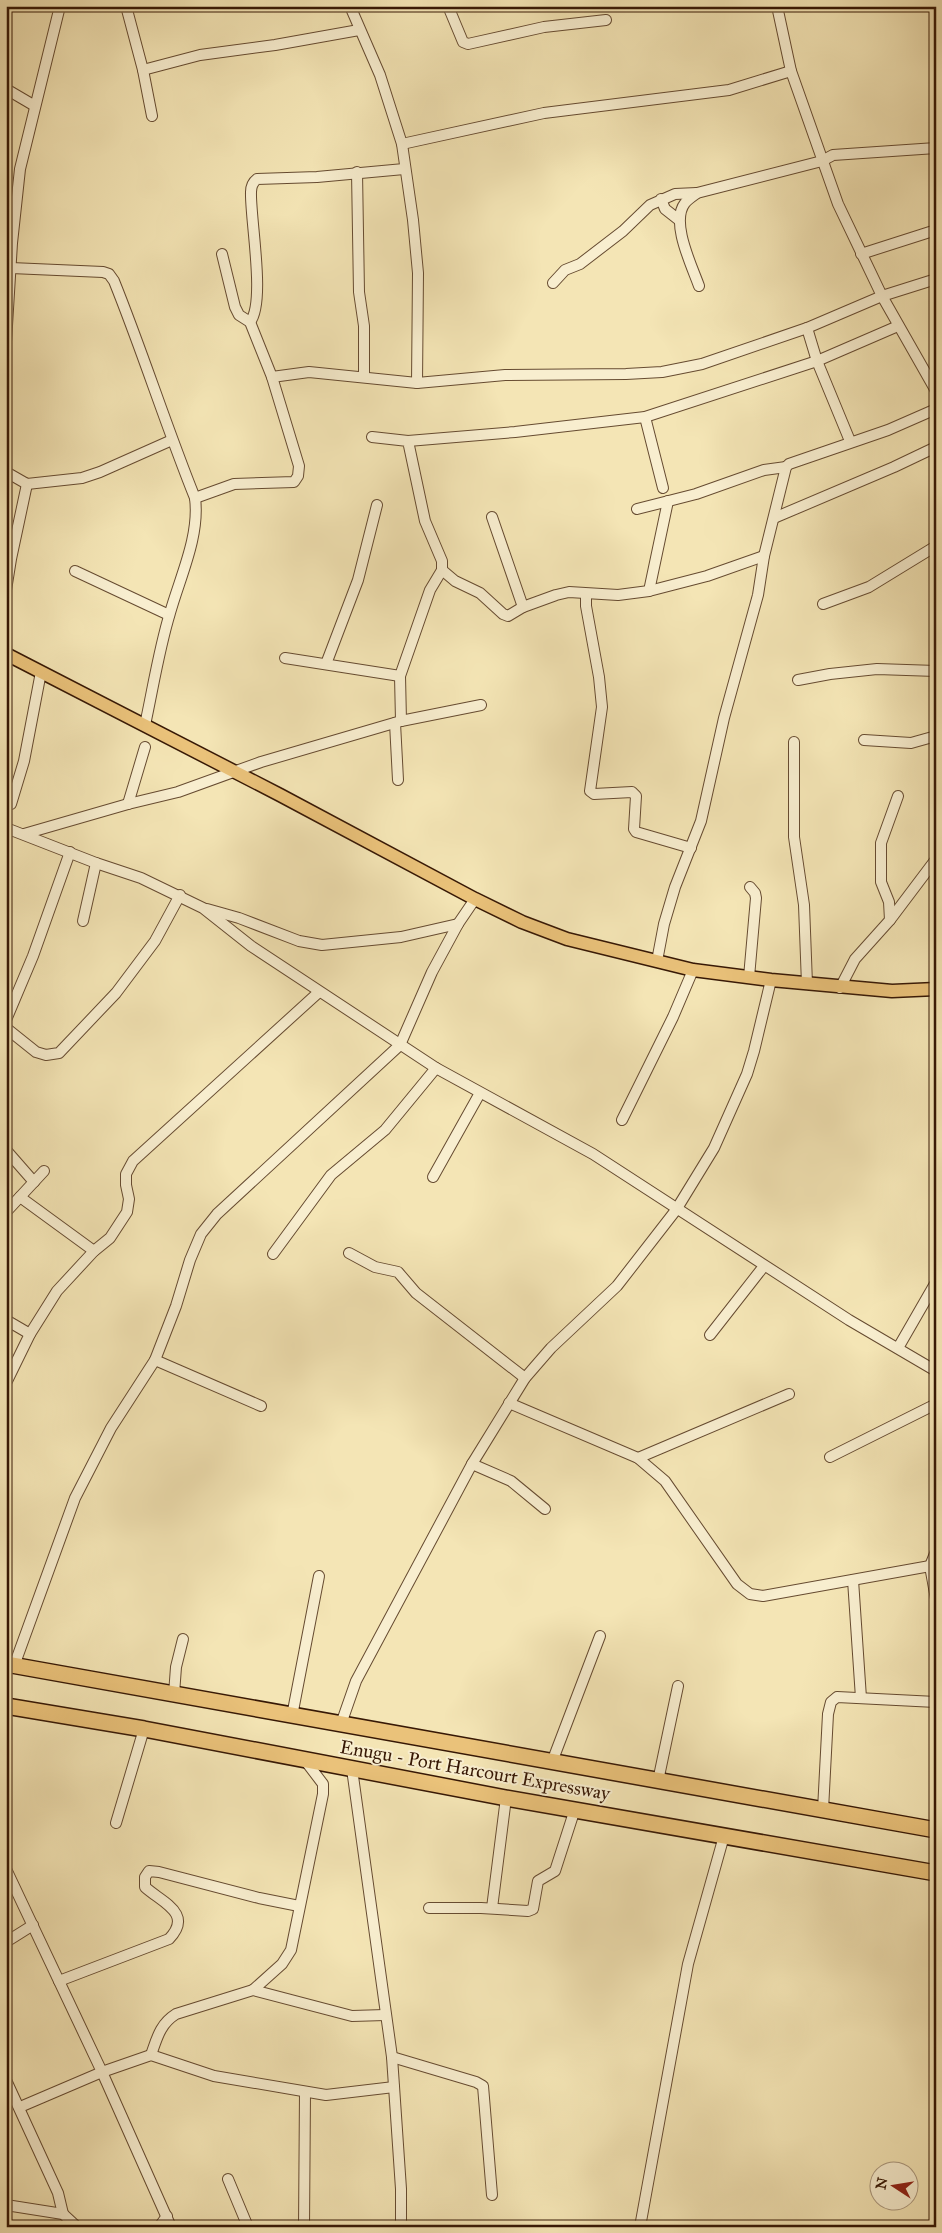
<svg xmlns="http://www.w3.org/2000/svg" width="942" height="2233" font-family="'IM FELL Great Primer',serif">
<rect width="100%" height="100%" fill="#f4e5b5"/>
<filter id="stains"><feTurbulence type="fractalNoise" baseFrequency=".004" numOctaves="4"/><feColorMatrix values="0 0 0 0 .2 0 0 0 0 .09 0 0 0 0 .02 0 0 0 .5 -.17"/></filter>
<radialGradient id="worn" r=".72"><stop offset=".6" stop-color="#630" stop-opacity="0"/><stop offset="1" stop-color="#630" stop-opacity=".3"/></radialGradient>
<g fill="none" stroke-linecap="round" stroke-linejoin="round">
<g stroke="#664b31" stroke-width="12">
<g id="minor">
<polyline points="126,6 143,70 152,116"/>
<polyline points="350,6 380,75 402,144 413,220 418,273 417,383"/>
<polyline points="448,6 463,42 468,44 544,27 606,20"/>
<polyline points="777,6 791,71 838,204 882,296 936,391"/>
<polyline points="143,70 200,55 275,45 359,30"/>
<polyline points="6,89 35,106"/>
<polyline points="402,144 544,113 729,90 791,71"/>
<polyline points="357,172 359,292 364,326 364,377"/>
<polyline points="661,199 665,209 679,220"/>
<polyline points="861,254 936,230"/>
<path d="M11,268L103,272L109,274L114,281C143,353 166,426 195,498C200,536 180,577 170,613C159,649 153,688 145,725"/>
<polyline points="553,283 565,270 580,264 623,231 650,205 675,194 697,193"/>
<path d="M699,286C692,266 670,222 685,203C688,199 693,196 697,193L822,161L833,155L936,148"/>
<path d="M250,322C266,302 250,219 251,192C251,187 253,182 257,179L317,177L404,169"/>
<polyline points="807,328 817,361 850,441"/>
<polyline points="6,342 12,243 20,169 60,6"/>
<polyline points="272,377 309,372 417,383 505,375 626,374 662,372 702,364 807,328 882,296 936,279"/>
<polyline points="645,417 663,488"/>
<polyline points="372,437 408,441 425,521 442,561 442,570 430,590 400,676 401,721"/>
<polyline points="408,441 515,432 645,417 817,361 898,326"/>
<polyline points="6,472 27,484 82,478 100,472 172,440"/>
<polyline points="195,498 234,484 294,482 298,476 299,466 272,377 250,322 239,315 235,307 222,254"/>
<polyline points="637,509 696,494 764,470 786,467"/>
<polyline points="492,517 523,607"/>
<polyline points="774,518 894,467 936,447"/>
<polyline points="442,570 455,581 480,593 503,614 508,616 523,607 556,595 569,592 618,595 649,591 707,576 764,556"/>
<polyline points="75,571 169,615"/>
<polyline points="6,590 11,559 27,484"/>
<polyline points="649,591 668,501"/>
<polyline points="586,594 586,606 599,677 602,707 590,791 594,794 632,792 636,796 634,829 636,832 691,848"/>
<polyline points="823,604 869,587 936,546"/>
<polyline points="285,658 400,676"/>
<polyline points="326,664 358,580 377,505"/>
<polyline points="798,680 830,674 877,669 936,671"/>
<polyline points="395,723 398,780"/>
<polyline points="864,740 911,743 936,736"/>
<polyline points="794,742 794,837 804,905 807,984"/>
<polyline points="11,804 24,761 41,672"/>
<polyline points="128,804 145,747"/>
<polyline points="6,828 96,863 141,878 203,908 251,946 436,1068 593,1154 849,1320 936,1371"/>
<polyline points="24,834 128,804 178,792 261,762 401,721 481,705"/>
<polyline points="207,909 239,918 299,941 322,945 401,937 458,924"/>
<polyline points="890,920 889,902 881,882 881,843 898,796"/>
<polyline points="83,921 96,863"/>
<polyline points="657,961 664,924 675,887 701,821 724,718 758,595 764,556 786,467 789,464 888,430 936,409"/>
<polyline points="749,977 756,898 755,893 750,887"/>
<polyline points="840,988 855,959 890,920 936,859"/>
<polyline points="6,1020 33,956 70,852"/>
<polyline points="6,1028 36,1052 46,1055 59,1053 116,993 155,941 180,895"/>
<polyline points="622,1120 673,1017 693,970"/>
<polyline points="6,1150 34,1182"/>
<polyline points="433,1177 480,1093"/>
<polyline points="20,1197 94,1251"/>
<polyline points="6,1212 44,1171"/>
<polyline points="349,1253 375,1267 398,1272 416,1293 525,1378"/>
<polyline points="273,1254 331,1175 385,1130 436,1068"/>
<polyline points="6,1320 30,1334"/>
<polyline points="710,1335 764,1266"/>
<polyline points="898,1348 936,1282"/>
<polyline points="155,1360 261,1406"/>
<polyline points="6,1383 30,1334 57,1291 94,1251 110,1238 127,1212 129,1199 126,1185 126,1174 133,1161 319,992"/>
<polyline points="509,1403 638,1458 665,1481 737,1584 750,1594 763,1596 930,1566"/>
<polyline points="830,1457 936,1404"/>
<polyline points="638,1458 789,1394"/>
<polyline points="472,1464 511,1481 545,1509"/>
<polyline points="936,1551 930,1566 936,1599"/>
<polyline points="853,1580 861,1698"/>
<polyline points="14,1666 75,1498 111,1428 155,1360 176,1306 190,1260 201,1234 217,1214 400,1045 432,972 458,924 475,899"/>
<polyline points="174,1694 176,1667 183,1639"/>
<polyline points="292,1716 319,1576"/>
<polyline points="341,1724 356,1681 472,1464 525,1378 551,1348 617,1286 676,1210 714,1148 747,1074 754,1051 771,980"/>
<polyline points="552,1762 600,1636"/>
<polyline points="352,1769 392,2057 401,2189 401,2227"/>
<polyline points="658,1781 678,1686"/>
<polyline points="823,1810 828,1714 831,1702 837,1697 936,1702"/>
<polyline points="116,1823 144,1729"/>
<polyline points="6,1869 102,2072 171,2227"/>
<polyline points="429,1908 481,1908 528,1911 533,1909 538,1881 555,1871 575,1809"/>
<polyline points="492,1908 506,1798"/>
<polyline points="6,1942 33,1925"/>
<path d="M59,1981L169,1939C194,1913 161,1902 145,1887V1877L149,1871L159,1872L259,1898L299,1906"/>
<polyline points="253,1990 282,1964 291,1950 323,1794 323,1784 304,1759"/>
<path d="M151,2055C157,2038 160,2024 176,2014L253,1990L352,2016L385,2015"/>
<polyline points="392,2057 476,2082 483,2086 492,2195"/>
<polyline points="6,2080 58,2193 63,2214"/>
<polyline points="20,2107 102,2072 151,2055 214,2076 326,2095 394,2087"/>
<polyline points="228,2179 248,2227"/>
<polyline points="6,2205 63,2214 77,2227"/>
<polyline points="159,2227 167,2216"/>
<polyline points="304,2227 305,2092"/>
<polyline points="640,2227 688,1964 724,1836"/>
</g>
</g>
<g stroke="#371805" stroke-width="15">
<polyline id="major" points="6,654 280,795 475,899 522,922 567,939 693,970 771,980 892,991 936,989"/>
</g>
<g stroke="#371805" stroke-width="18">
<g id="highway">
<polyline points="6,1664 936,1830"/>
<polyline points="6,1706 144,1729 506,1798 936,1873"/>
</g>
</g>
<use href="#minor" stroke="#f8eecf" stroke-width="10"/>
<use href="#major" stroke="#eac27a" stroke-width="12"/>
<use href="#highway" stroke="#eac27a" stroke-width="15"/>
</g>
<g text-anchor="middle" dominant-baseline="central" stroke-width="4" stroke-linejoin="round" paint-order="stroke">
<g font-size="19" fill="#371805" stroke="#f8eecf">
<text transform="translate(475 1770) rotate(10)">Enugu - Port Harcourt Expressway</text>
</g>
</g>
<rect width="942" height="2233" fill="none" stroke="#f4e5b5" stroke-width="25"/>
<rect x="8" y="8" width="927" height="2218" fill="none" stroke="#371805" stroke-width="2.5"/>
<rect x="12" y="12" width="917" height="2208" fill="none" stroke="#371805"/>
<g transform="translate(894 2186) rotate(282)"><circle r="24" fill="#f8eecf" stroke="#ab987e"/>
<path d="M0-4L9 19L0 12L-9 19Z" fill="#8f2418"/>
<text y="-8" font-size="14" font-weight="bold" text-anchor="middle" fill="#371805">N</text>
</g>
<rect width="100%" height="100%" filter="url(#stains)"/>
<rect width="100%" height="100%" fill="url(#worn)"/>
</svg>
